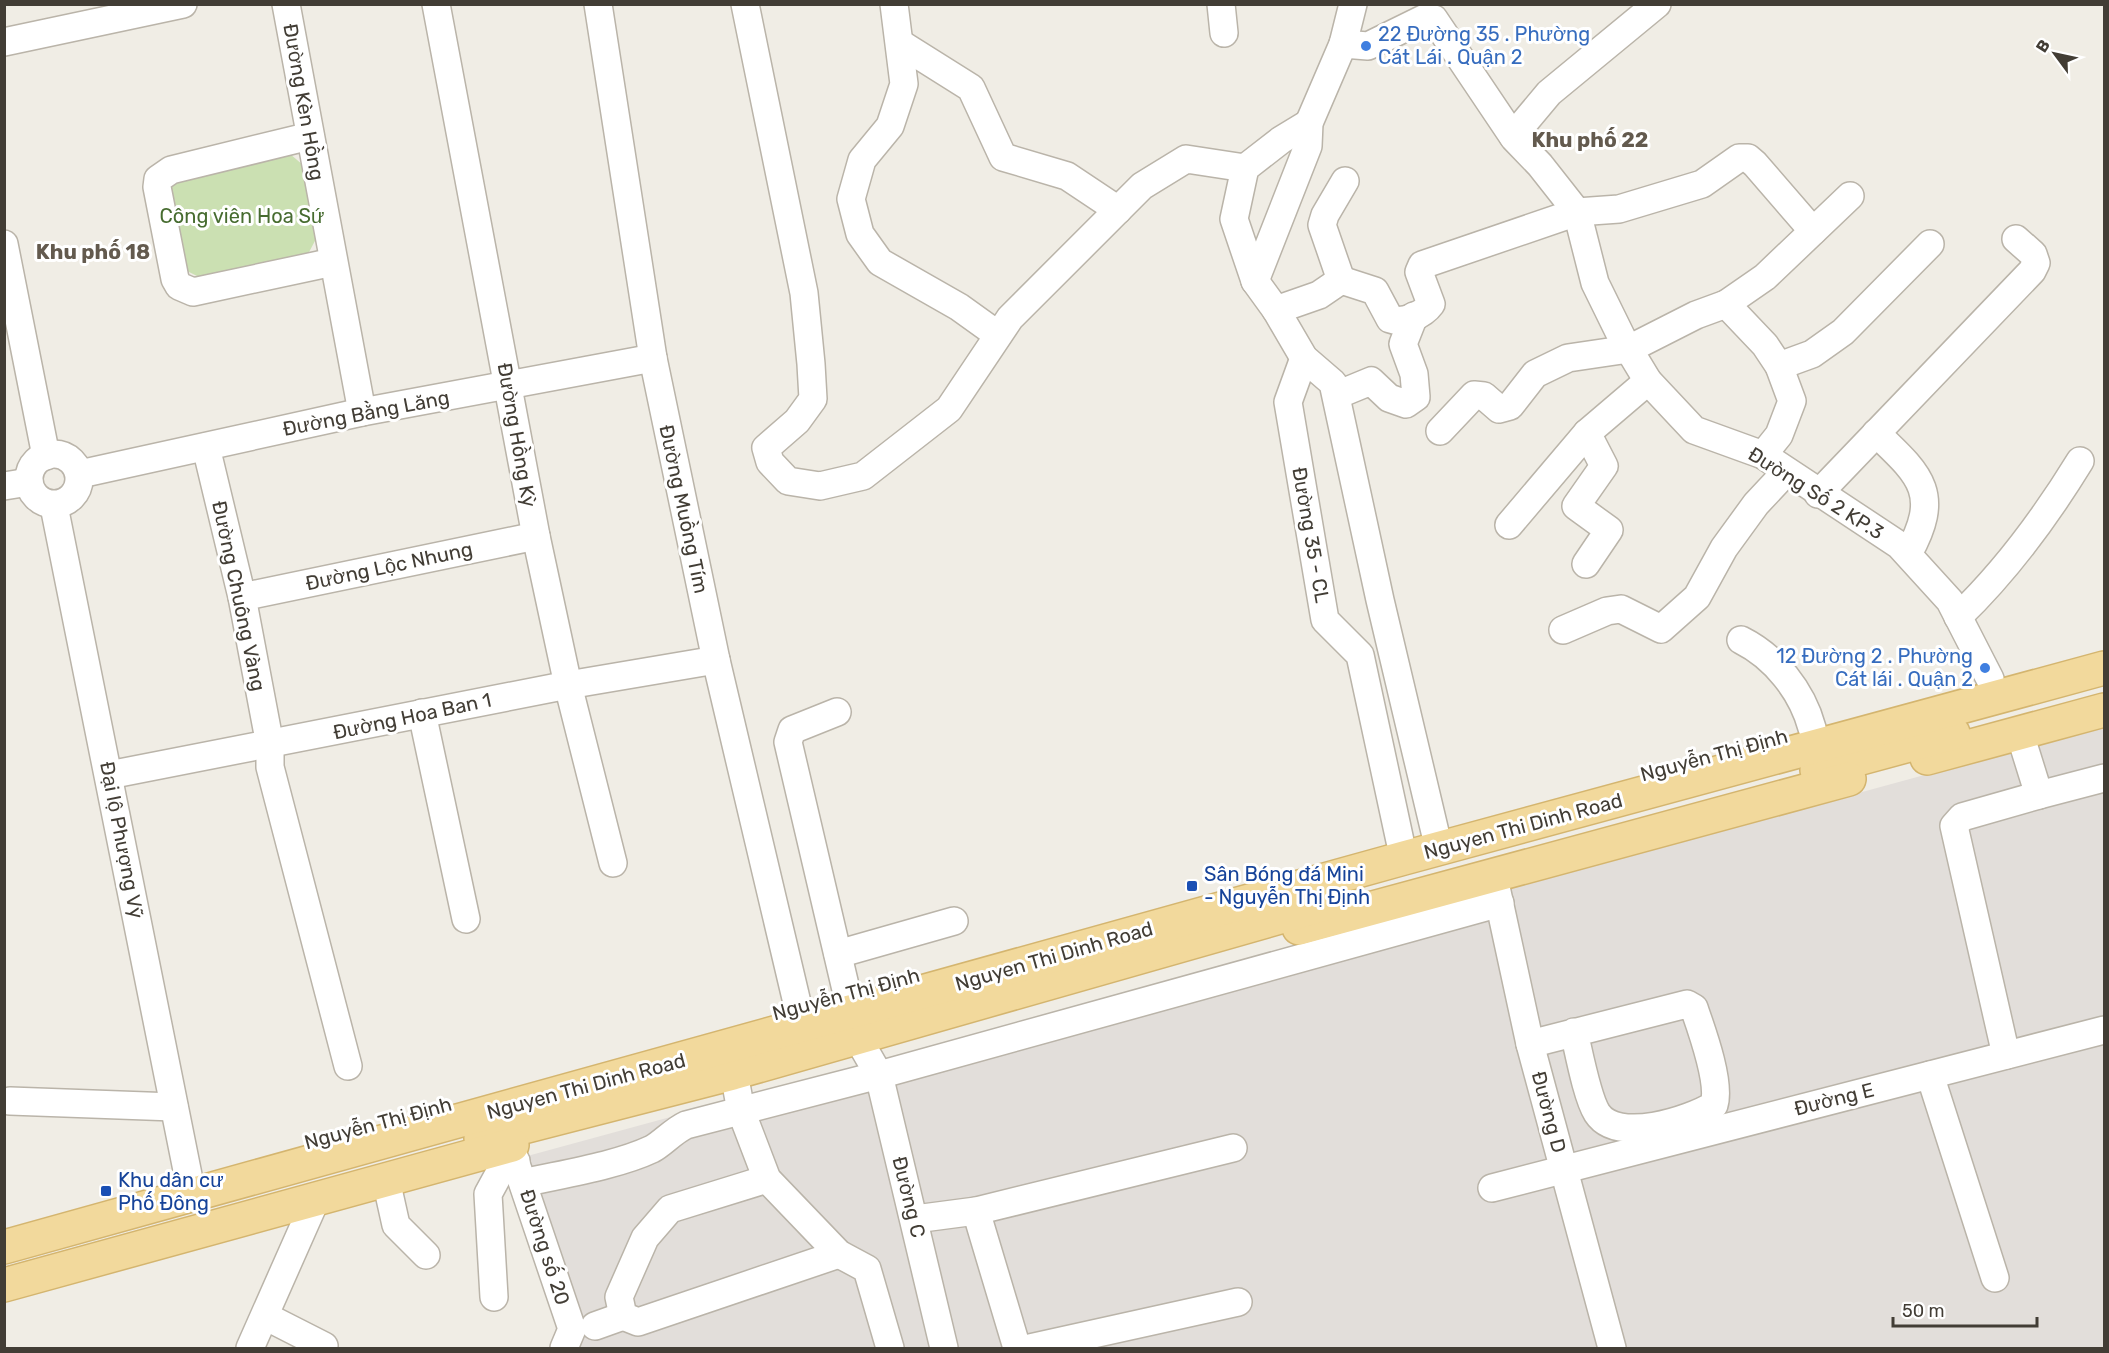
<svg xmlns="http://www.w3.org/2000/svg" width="2109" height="1353" font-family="Rubik,sans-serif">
<rect width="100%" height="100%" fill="#f0ede5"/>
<polygon fill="#e2deda" points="2104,726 2104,1348 554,1348 556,1323 509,1161"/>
<polygon fill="#cbe0b2" points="290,154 303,165 316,239 308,254 209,276 199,277 183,269 170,185 173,181"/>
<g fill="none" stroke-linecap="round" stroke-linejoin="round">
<g stroke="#bab4a9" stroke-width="30">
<g id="minor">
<polyline points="286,4 362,412"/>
<polyline points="436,4 536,536 568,685 613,863"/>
<polyline points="598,4 653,358 716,660 798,1007"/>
<polyline points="745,4 804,293 811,364 813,399 797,421 766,448 770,462 788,481 820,486 863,476 949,409 1010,318 1142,186 1186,159 1245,168"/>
<polyline points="894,4 904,84 890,126 862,160 851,199 860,234 880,262 959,307 998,335"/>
<polyline points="1221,4 1224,33"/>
<polyline points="4,42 183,4"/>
<polyline points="901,44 971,88 1003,157 1067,176 1118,210"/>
<polyline points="1343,44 1368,46 1425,18 1434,19 1514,138 1540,165 1577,212 1595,283 1622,338 1648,381 1694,430 1763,455 1899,545 1950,601 1990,679"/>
<polyline points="1309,123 1281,140 1245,168 1234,219 1255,281 1276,310 1304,358 1333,383 1380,600 1435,832"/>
<polyline points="310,136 171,170 158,179 157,187 175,279 179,286 193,292 333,262"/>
<polyline points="1513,136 1549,93 1657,4"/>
<polyline points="4,244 46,456"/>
<polyline points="1341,280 1322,225 1325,215 1345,181"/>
<polyline points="1255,281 1308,146 1309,123 1343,44 1353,4"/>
<polyline points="1726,304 1765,345 1779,366 1792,401 1779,435 1763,455"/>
<path d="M1276,310L1319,295L1341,280L1375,291L1390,319C1403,324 1423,315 1431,304L1419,272L1422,265L1577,212L1619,209L1702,184L1739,158H1748L1755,164L1813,231"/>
<polyline points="1304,358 1288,402 1325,620 1360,655 1400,841"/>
<polyline points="1779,366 1812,354 1843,332 1930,244"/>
<polyline points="1337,395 1371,381 1389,398 1406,404 1416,397 1414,374 1403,344 1414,316"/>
<polyline points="1440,431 1474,395 1484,396 1499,409 1510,406 1535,374 1568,358 1629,349 1696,315 1726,304 1765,277 1850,196"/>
<path d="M1876,433C1920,475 1942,493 1908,554"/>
<polyline points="206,447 242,597 270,745 270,767 348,1066"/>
<circle cx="54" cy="479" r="25"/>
<polyline points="80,474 362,412 653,358"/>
<polyline points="4,486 29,482"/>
<polyline points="1818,494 2032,271 2036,263 2033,254 2016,239"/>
<polyline points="54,506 188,1175"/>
<polyline points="1509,525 1587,433 1648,381"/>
<polyline points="1586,564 1609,530 1576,506 1604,466 1587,433"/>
<polyline points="242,597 536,536"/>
<path d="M1958,617C2006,571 2045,518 2080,461"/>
<polyline points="1563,630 1607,611 1621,609 1661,629 1697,597 1724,548 1756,504 1786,472"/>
<path d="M1741,640C1775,657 1802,691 1812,728"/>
<polyline points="837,712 792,730 788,742 847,994"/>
<polyline points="422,713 466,919"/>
<polyline points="2020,734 2039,795 2104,778"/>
<polyline points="109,775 568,685 716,660"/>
<polyline points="1496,887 1530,1044 1612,1348"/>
<polyline points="838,954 954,921"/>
<path d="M1530,1044L1687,1004L1694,1008C1702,1031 1721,1083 1714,1105C1690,1120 1617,1144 1597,1113C1587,1097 1579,1053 1574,1032"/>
<polyline points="864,1049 879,1075 944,1348"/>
<polyline points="2006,1055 1954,826 1962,817 2039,795"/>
<polyline points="1930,1075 1995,1278"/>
<polyline points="736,1084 741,1111 767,1179 839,1254 867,1269 890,1348"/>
<polyline points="10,1101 174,1107"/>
<polyline points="510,1146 572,1329 564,1348"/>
<polyline points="767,1179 670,1209 645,1238 619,1297 623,1316 638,1322 839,1254"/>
<polyline points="386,1180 396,1225 426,1255"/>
<path d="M523,1183C562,1174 616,1166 652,1149C662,1144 673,1131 686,1125L879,1075L1500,903"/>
<polyline points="1492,1188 2104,1030"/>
<polyline points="976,1211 1017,1348"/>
<polyline points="915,1219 976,1211 1233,1148"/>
<polyline points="494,1297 488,1194 500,1172 516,1161"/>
<polyline points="265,1316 324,1346"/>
<polyline points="595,1326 623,1316"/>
<polyline points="250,1348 316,1199"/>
<polyline points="1030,1348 1238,1302"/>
</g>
</g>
<g stroke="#d4b56f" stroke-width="36">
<g id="major">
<polyline points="1927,758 2104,710"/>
<polyline points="1817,770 1953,733"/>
<polyline points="1299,928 1849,779"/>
<polyline points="481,1138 733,1073 1322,905"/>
<polyline points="4,1247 1404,858 2104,668"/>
<polyline points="4,1285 512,1145"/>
</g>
</g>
<use href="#minor" stroke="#fff" stroke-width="27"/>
<use href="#major" stroke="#f2d99c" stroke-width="33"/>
</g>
<g fill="#3f7fe0" stroke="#fff" stroke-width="2">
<circle cx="1366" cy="46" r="6"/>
<circle cx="1985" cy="668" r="6"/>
</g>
<g fill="#1a4fb4" stroke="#fff" stroke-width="2">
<rect x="1186" y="880" width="12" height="12" rx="3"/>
<rect x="100" y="1185" width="12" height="12" rx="3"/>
</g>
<g text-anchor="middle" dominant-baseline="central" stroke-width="6" stroke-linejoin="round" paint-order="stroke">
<g font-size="20" fill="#366cbe" stroke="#fff" text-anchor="start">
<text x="1378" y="34">22 Đường 35 . Phường<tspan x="1378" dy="23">Cát Lái . Quận 2</tspan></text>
<text x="1973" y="656" text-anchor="end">12 Đường 2 . Phường<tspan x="1973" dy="23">Cát lái . Quận 2</tspan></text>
</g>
<g font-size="20" fill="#423d35" stroke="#fff">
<text transform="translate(304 102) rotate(80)">Đường Kèn Hồng</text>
<text transform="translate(366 413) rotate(-11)">Đường Bằng Lăng</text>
<text transform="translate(517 435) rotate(80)">Đường Hồng Kỳ</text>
<text transform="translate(1816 493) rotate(32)">Đường Số 2 KP.3</text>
<text transform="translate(684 509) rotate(78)">Đường Muồng Tím</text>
<text transform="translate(1311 535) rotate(80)">Đường 35 - CL</text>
<text transform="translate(389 566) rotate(-12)">Đường Lộc Nhung</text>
<text transform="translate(239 596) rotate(78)">Đường Chuông Vàng</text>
<text transform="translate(412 716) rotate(-12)">Đường Hoa Ban 1</text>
<text transform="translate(1714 755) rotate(-15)">Nguyễn Thị Định</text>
<text transform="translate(1523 826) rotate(-15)">Nguyen Thi Dinh Road</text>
<text transform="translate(122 840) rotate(79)">Đại lộ Phượng Vỹ</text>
<text transform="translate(1054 956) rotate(-16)">Nguyen Thi Dinh Road</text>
<text transform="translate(846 994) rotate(-15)">Nguyễn Thị Định</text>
<text transform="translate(586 1086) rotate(-15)">Nguyen Thi Dinh Road</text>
<text transform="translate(1834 1099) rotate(-14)">Đường E</text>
<text transform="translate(1549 1112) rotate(75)">Đường D</text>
<text transform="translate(378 1123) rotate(-15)">Nguyễn Thị Định</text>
<text transform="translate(909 1197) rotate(76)">Đường C</text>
<text transform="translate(545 1247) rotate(72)">Đường số 20</text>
</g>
<g font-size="20" fill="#476c30" stroke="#fff">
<text x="242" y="216">Công viên Hoa Sứ</text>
</g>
<g font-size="20" fill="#164399" stroke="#fff" text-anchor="start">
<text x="1204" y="874">Sân Bóng đá Mini<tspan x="1204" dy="23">- Nguyễn Thị Định</tspan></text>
<text x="118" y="1180">Khu dân cư<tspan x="118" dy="23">Phố Đông</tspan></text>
</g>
<g font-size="21" font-weight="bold" fill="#635a4e" stroke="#fff">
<text x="1590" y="139">Khu phố 22</text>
<text x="93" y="251">Khu phố 18</text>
</g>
</g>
<rect width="2109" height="1353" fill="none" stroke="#423d35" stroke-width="12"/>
<g transform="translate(2055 54) rotate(303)" stroke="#ffffff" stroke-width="4.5" paint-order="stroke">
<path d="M0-4.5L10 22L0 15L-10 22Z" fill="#423d35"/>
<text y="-9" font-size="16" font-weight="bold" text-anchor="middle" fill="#423d35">B</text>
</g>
<path d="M1893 1317v9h144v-9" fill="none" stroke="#423d35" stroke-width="3"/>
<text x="1902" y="1317" font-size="18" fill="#423d35" stroke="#ffffff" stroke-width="4.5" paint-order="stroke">50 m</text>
</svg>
